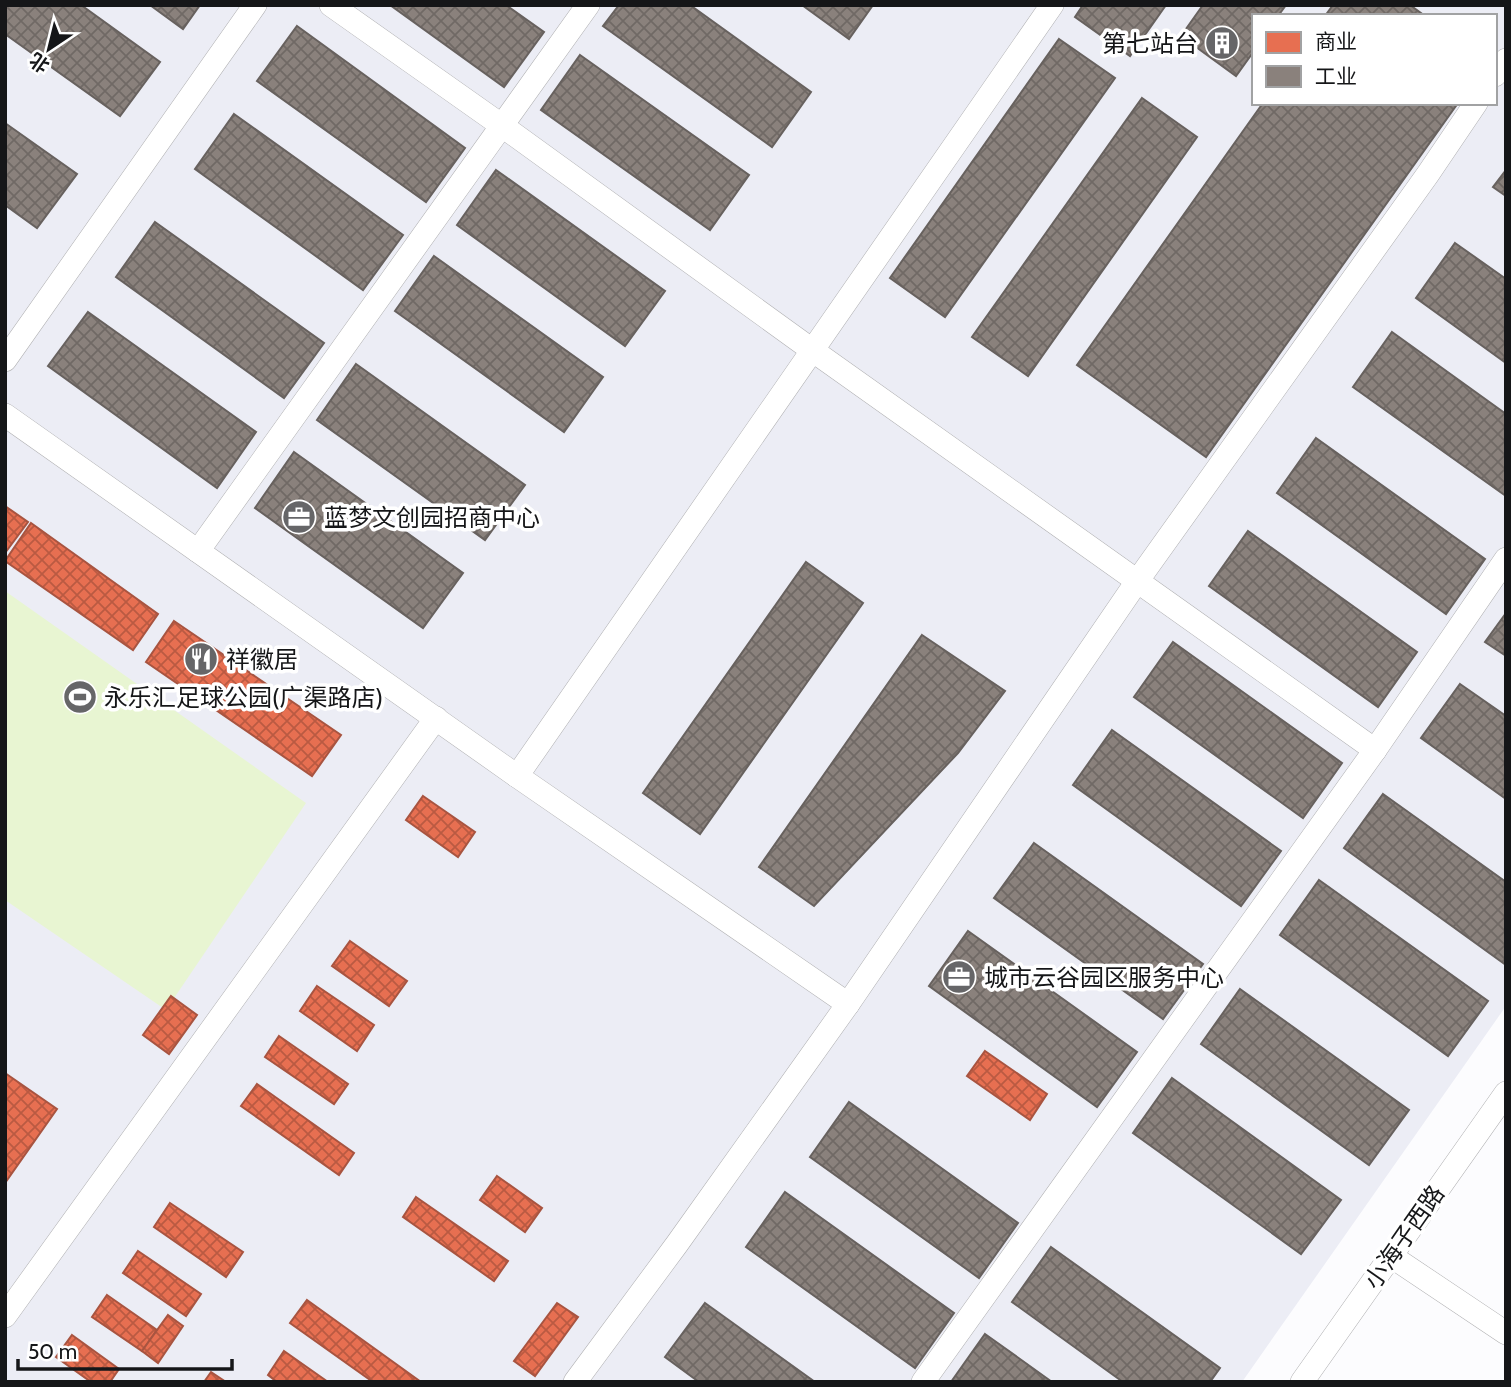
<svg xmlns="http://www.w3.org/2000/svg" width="1511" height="1387" font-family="Cabin,'Noto Sans SC',sans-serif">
<defs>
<pattern id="shops-cross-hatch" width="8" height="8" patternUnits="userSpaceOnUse" patternTransform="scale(1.75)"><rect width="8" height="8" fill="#e76f51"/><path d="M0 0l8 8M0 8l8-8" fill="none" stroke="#ba5a42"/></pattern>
<pattern id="industry-cross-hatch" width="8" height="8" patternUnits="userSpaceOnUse" patternTransform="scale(1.75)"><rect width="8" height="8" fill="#8a817c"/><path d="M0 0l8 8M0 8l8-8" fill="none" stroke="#706965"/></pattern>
</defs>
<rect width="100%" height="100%" fill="#fcfcfe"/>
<path fill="#ecedf5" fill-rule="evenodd" d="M5,5H1506V1006L1242,1382H9L5,1379ZM1254,16H1495V103H1254Z"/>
<polygon fill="#e8f5d2" points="5,591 306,803 166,1010 5,900"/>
<g fill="url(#shops-cross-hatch)" stroke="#a85440" stroke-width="2">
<polygon points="5,506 28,522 5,553"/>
<polygon points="31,523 158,614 133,650 5,561"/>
<polygon points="174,621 341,735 312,776 146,662"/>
<polygon points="423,796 475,832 458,857 406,820"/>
<polygon points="350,941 407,981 389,1006 332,966"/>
<polygon points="317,986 374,1025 357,1051 300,1011"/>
<polygon points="171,996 197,1015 169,1054 143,1035"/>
<polygon points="279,1036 348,1084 334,1104 265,1057"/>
<polygon points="985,1051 1047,1094 1030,1120 967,1076"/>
<polygon points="5,1073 57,1109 5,1183"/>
<polygon points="257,1084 354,1153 339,1175 241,1106"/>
<polygon points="497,1176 542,1208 525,1232 480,1200"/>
<polygon points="416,1197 508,1261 494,1281 403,1217"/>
<polygon points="170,1203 243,1252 226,1277 154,1227"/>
<polygon points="138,1251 201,1294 186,1316 123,1273"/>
<polygon points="107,1295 157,1330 142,1351 92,1317"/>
<polygon points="307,1300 421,1382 373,1382 290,1323"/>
<polygon points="557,1303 578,1317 535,1376 514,1361"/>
<polygon points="168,1315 183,1326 158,1363 142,1351"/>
<polygon points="72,1335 119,1369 110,1382 91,1382 56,1357"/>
<polygon points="284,1351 328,1382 277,1382 268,1375"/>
<polygon points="211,1372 226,1382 204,1382"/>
</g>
<g fill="url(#industry-cross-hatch)" stroke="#67615e" stroke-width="2">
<polygon points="5,5 81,5 160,62 120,116 5,34"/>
<polygon points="150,5 200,5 183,29"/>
<polygon points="390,5 506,5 544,32 504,87"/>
<polygon points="619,5 690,5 811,92 772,147 603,26"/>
<polygon points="802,5 873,5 849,39"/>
<polygon points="1083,5 1166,5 1130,56 1075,17"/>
<polygon points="1203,5 1286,5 1278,16 1254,16 1254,51 1236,76 1181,36"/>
<polygon points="1333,5 1410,5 1425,16 1325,16"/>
<polygon points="297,26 465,148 426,202 257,81"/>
<polygon points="1059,39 1115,78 945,317 890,278"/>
<polygon points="580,55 749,175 710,230 541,110"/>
<polygon points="1142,98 1197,137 1028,376 972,337"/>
<polygon points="1263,103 1458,103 1206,457 1077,365"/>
<polygon points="234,114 403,235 363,290 195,169"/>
<polygon points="5,123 77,174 37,228 5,205"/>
<polygon points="496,170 665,291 625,346 457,225"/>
<polygon points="1506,170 1506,196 1493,187"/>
<polygon points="155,222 324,343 284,398 116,277"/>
<polygon points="1455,243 1506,279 1506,363 1416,298"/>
<polygon points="434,256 603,377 564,432 395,311"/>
<polygon points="88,312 256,432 217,488 48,366"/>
<polygon points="1392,332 1506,414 1506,496 1353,387"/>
<polygon points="356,364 525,485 485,540 317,420"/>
<polygon points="1316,438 1485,559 1446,614 1277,493"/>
<polygon points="294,452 463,573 423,628 255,508"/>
<polygon points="1248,531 1417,652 1378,707 1209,586"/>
<polygon points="806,562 863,603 700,834 643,793"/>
<polygon points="1506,613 1506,656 1485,642"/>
<polygon points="922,635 1005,691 958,753 814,906 759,867"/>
<polygon points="1173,642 1342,763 1303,818 1134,697"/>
<polygon points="1460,684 1506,716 1506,799 1421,738"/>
<polygon points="1112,730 1281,851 1241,906 1073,785"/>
<polygon points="1383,794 1506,882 1506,965 1344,848"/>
<polygon points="1034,843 1203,964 1163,1019 994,898"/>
<polygon points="1319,880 1488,1001 1448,1056 1280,935"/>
<polygon points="968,931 1137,1052 1097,1107 929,986"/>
<polygon points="1240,989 1409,1110 1369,1165 1201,1044"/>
<polygon points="1172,1078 1341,1200 1301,1254 1133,1133"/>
<polygon points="849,1102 1018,1223 979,1278 810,1157"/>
<polygon points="785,1192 954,1313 915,1368 746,1247"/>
<polygon points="1051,1247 1220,1368 1210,1382 1123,1382 1012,1302"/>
<polygon points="705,1303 815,1382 699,1382 665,1357"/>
<polygon points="985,1334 1020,1359 1052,1382 951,1382"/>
</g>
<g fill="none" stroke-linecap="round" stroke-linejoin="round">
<g stroke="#b0b0b2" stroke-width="24">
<g id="street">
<polyline points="331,5 501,125 812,350 1375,750"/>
<polyline points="1495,75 1506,60"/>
<polyline points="5,360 255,5"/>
<polyline points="5,415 517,776 848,1004"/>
<polyline points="198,551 588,5"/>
<polyline points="517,776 1052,5"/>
<polyline points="1391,1256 1506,1333"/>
<polyline points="5,1316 436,718"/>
<polyline points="575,1382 677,1244 848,1004 1138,580 1428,174 1476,103"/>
<polyline points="923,1382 1375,750 1506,559"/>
<polyline points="1302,1382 1506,1093"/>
</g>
</g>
<use href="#street" stroke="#fff" stroke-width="23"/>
</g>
<defs>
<g id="building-disc" transform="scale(1.75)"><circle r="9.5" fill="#666668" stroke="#fff"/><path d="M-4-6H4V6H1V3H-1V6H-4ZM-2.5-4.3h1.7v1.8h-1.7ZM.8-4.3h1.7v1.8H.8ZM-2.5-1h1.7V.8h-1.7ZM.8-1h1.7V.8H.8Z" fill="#fff"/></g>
<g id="office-disc" transform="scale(1.75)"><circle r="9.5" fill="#666668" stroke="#fff"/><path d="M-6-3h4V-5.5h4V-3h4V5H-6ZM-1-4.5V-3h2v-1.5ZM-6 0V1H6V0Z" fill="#fff"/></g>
<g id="restaurant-disc" transform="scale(1.75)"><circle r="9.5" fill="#666668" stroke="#fff"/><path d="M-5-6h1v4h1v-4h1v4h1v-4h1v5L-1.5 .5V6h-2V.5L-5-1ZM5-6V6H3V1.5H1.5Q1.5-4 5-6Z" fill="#fff"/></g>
<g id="stadium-disc" transform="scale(1.75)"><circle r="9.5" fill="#666668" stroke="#fff"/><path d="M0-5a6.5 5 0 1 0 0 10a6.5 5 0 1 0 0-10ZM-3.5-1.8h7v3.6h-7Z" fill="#fff"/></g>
</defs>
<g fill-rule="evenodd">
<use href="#building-disc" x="1222" y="43"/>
<use href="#office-disc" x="299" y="517"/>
<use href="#restaurant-disc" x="201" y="659"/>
<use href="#stadium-disc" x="80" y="697"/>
<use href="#office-disc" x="959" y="977"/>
</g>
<g text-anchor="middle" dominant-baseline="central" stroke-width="7" stroke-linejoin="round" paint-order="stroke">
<g font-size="24" fill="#151618" stroke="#fff" text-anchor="start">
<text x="1198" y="43" text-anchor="end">第七站台</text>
<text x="324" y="517">蓝梦文创园招商中心</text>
<text x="226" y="659">祥徽居</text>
<text x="104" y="697">永乐汇足球公园(广渠路店)</text>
<text x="984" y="977">城市云谷园区服务中心</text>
</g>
<g font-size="24" fill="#151618" stroke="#fff">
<text transform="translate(1404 1237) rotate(-55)">小海子西路</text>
</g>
</g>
<rect width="1511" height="1387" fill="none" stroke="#151618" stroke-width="14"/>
<rect x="1252" y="14" width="245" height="91" fill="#ffffff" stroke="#a1a2a3" stroke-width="2"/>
<rect x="1266" y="32" width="35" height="21" fill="#e76f51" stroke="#a1a2a3" stroke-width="2"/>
<text x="1315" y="49" font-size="21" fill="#151618">商业</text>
<rect x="1266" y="66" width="35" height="21" fill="#8a817c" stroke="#a1a2a3" stroke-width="2"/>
<text x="1315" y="84" font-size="21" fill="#151618">工业</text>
<g transform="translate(49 49) rotate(215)" stroke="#ffffff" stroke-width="5" paint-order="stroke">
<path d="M0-5L12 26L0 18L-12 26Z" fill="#151618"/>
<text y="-10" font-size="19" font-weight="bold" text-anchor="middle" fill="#151618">北</text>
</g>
<path d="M18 1359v10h214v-10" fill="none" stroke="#151618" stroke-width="3.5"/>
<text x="28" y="1359" font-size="21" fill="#151618" stroke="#ffffff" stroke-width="5" paint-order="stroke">50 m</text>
</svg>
